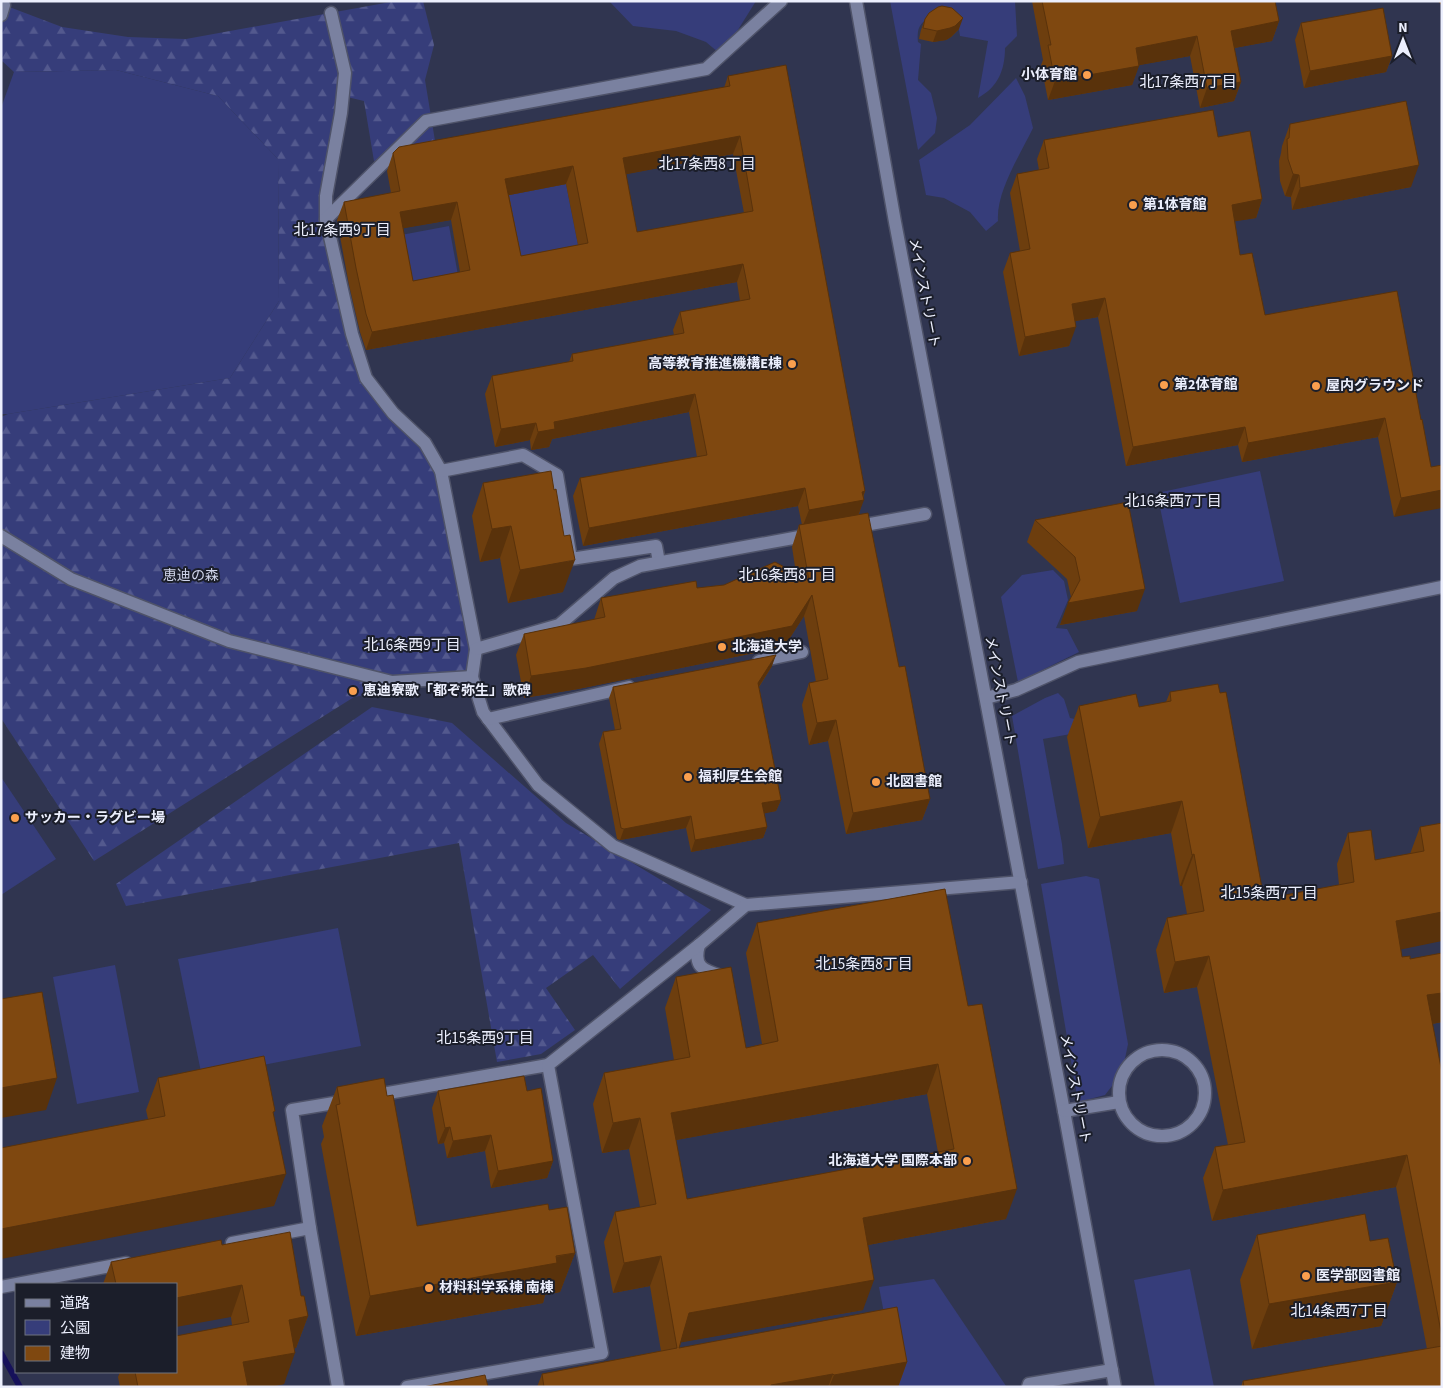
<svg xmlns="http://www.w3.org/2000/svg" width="1443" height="1388" font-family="'Source Sans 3','Noto Sans JP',sans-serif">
<defs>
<pattern id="forest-firs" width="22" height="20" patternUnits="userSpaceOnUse" patternTransform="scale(1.25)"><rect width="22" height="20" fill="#363d7a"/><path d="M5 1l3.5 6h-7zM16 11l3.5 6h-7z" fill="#53598e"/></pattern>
</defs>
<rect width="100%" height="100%" fill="#303550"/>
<g fill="#363d7a">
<polygon points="609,1 756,1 736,33 725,58 706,42 676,31 633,26"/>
<path d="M890,1H1015L1017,36L1005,48C1005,70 998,87 978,98L988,41L960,36L958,24L931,16C919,24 917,28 918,42L921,44L918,80L931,93L937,118L935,133L918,150Z"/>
<polygon points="116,70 218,96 278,159 279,301 230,378 8,414 1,414 1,108 14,72"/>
<path d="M1016,78L1025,96L1033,128C1020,155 996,192 998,221L986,231L970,212L944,198L926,195L919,160L970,125Z"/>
<polygon points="566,184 581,260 514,274 499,197"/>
<polygon points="449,226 460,286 412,295 401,235"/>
<polygon points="1260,471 1284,581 1180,603 1157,493"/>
<polygon points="1053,570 1064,581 1068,600 1056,628 1067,629 1079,652 1018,682 1001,597 1022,575"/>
<polygon points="1058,693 1064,699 1070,718 1098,724 1104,728 1043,739 1062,844 1064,864 1038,869 1012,716 1045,698"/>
<polygon points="1,777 56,859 1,895"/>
<polygon points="1086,876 1099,879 1128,1044 1122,1073 1105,1095 1078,1102 1041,884"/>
<polygon points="338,928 361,1046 202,1077 178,959"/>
<polygon points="115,965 139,1092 77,1104 53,977"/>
<polygon points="1190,1269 1214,1387 1155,1387 1134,1280"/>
<polygon points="934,1279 1006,1386 898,1387 879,1287"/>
</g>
<g fill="url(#forest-firs)">
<polygon points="396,1 423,1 434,45 425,80 435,141 374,161 364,101 343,96 326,195 366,378 441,471 476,649 472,677 354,697 94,861 1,718 1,417 8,414 230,378 279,301 278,159 218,96 116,70 14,72 1,60 1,15 4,5 62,27 128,37 186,39"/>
<polygon points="372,707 452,723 566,823 711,910 620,989 593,955 546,988 575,1030 541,1054 497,1062 459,843 126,906 116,884"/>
</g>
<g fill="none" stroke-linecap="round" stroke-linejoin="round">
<polyline stroke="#16115a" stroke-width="6" points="1,1353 20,1387"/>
<g stroke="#4f5369" stroke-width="15">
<g id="minor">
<polyline points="856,1 895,222 1064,1111 1115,1387"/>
<polyline points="331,13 345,73 341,113 326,196 326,219 352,334 366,378 393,413 425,443 441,471 476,649 472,677"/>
<polyline points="1,15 4,5"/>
<polyline points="326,219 426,121 706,69 781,1"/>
<polyline points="441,471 523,455 557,475 571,559 656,546 659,562"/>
<polyline points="854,527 925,514"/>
<polyline points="1,536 71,579 229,641 392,682 472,677 483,712 538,785 613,846 746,905"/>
<polyline points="476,649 559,625 614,578 640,566 810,535"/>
<polyline points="759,661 802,652"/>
<polyline points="986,698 1016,690 1078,662 1442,587"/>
<polyline points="488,719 629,687"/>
<path d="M699,945C693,967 703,970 721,976"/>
<circle cx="1162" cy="1093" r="43"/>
<polyline points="371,1096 548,1065"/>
<polyline points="1064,1111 1119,1102"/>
<polyline points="232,1243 310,1228"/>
<polyline points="1,1287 126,1263"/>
<polyline points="338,1387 310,1228 292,1110 346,1101"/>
<polyline points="407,1387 602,1353 548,1065 699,945 746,905 1021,882"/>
<polyline points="1028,1387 1029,1384 1112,1370"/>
</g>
</g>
<use href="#minor" stroke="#7a81a0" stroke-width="12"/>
</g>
<g fill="#6d3e0e" fill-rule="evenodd">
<polygon points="1032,1 1275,1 1279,21 1272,41 1234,48 1241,82 1234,101 1200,108 1190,56 1139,65 1132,85 1048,100 1041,65 1043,60"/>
<polygon points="1438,1 1442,1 1442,6"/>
<polygon points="925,19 959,29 951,37 946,40 933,42 919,39 921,30"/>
<polygon points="1301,23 1392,56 1386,72 1304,88 1295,40"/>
<path d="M728,76L865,491L859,514L899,667L930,799L922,820L846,834L828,741L809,745L802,705L809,683L816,682L804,616L784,647L578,689L524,698L516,655L524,634L594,620L601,598L724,585L796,573L792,547L799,525H802L798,506L583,546L573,496L580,478L697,457L689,412L552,439L549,447L531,450L530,440L495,447L485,394L492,376L569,362L572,354L674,335L673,330L680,312L740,301L737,282L366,350L360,332L349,285L337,220L344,202L391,193L387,171L393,153L724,88ZM733,154L744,213L637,232L626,174ZM566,184L578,245L521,256L509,195ZM451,220L460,272L413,281L403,228Z"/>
<polygon points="1290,124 1411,187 1292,210 1291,197 1285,196 1280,181 1279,161 1281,153 1282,146"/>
<polygon points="1218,137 1262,199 1256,218 1235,221 1240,255 1265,315 1421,420 1431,467 1394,517 1378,437 1242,462 1238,445 1126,466 1098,317 1075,321 1069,346 1019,356 1003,272 1010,253 1020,251 1010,193 1017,174 1039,170 1037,159 1044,140"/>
<polygon points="483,483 563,592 508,603 500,558 480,562 472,516"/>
<polygon points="1035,520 1137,611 1060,625 1071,597 1067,579 1027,542"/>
<polygon points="772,666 759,687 781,800 776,811 764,813 767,827 763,838 691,852 686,828 620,840 617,839 599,744 603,732 615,730 609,698 613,687"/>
<polygon points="1170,692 1264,899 1339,885 1337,864 1348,833 1375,860 1410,854 1420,827 1442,823 1401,949 1402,957 1410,959 1442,953 1442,1022 1432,1024 1442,1073 1442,1387 1241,1387 1243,1381 1427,1349 1396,1187 1212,1221 1203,1178 1215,1147 1228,1145 1197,987 1164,993 1156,950 1167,918 1187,914 1182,886 1180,886 1171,833 1088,848 1067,737 1079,706 1139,707 1166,702"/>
<path d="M945,889L1006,1219L868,1245L863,1310L681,1342L679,1348L907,1362L898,1387H537L542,1374L661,1351L650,1286L613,1293L604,1242L615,1212L640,1207L629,1149L602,1153L593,1104L604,1073L674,1060L665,1008L676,977L746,1048L762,1044L746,953L757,923ZM927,1094L938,1152L687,1199L676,1140Z"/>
<polygon points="158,1078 274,1114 274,1206 148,1119 146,1110"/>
<polygon points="337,1087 387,1096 417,1226 549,1210 575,1253 560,1292 545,1295 543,1303 356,1336 321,1144 324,1137 322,1126"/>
<polygon points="438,1091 527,1091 553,1161 547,1178 491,1188 485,1151 447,1158 444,1143 438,1144 432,1108"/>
<polygon points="1257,1235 1370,1241 1397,1282 1381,1326 1252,1349 1240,1280"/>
<polygon points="222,1245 301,1296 308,1316 296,1348 294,1348 284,1384 270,1387 120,1387 118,1377 120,1372 176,1372 232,1325 231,1317 176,1284 103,1284 111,1262"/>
</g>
<g fill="#59320b">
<polygon points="963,18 959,29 951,37 946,40 933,42 937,31"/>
<polygon points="1279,21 1272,41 1224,50 1231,31"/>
<polygon points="1197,36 1190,56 1129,67 1136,48"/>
<polygon points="1392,56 1386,72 1304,88 1310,71"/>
<polygon points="1139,66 1132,85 1048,100 1055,81"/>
<polygon points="1241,82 1234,101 1200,108 1207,88"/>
<polygon points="740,136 733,154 617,176 623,158"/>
<polygon points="1419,165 1411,187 1292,210 1300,188"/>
<polygon points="573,166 566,184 499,197 505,179"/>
<polygon points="1293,174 1299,175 1291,197 1285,196"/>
<polygon points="1262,199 1256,218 1225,223 1232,205"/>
<polygon points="457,202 451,220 394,230 400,212"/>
<polygon points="743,264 737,282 366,350 372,332"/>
<polygon points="1105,298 1098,317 1065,323 1072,304"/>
<polygon points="1076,327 1069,346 1019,356 1025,337"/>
<polygon points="695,394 689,412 552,439 549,447 531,450 538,432 554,422"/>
<polygon points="1385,418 1378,437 1242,462 1248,443"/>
<polygon points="536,423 530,440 495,447 501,429"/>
<polygon points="1245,427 1238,445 1126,466 1133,447"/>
<polygon points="805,488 798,506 583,546 589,528"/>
<polygon points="1442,490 1442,508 1394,517 1401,498"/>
<polygon points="865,491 861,501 864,500 857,518 802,528 809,510"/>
<polygon points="511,526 500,558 480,562 492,529"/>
<polygon points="575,560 563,592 508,603 520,570"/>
<polygon points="1145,589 1137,611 1060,625 1068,603"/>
<polygon points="812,595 804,616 784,647 578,689 524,698 531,676"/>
<polygon points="776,655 772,666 754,694 758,683"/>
<polygon points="836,720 828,741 809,745 817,723"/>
<polygon points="930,799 922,820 846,834 853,813"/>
<polygon points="781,800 776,811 758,815 762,803"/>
<polygon points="1182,801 1171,833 1088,848 1100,817"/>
<polygon points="691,816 686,828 620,840 624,829"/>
<polygon points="767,827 763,838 691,852 695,840"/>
<polygon points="1194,854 1182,886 1180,886 1192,855"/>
<polygon points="1442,912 1442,941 1384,953 1396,921"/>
<polygon points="1209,956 1197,987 1164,993 1175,962"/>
<polygon points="1442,993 1442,1022 1416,1027 1427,995"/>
<polygon points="938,1064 927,1094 660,1143 671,1113"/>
<polygon points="57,1078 46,1110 1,1118 1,1088"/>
<polygon points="640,1118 629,1149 602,1153 613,1123"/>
<polygon points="450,1127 444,1143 438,1144 445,1128"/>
<polygon points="491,1135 485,1151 447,1158 453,1141"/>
<polygon points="1407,1155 1396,1187 1212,1221 1223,1190"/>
<polygon points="553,1161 547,1178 491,1188 498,1171"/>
<polygon points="286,1174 274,1206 1,1259 1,1229"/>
<polygon points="1017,1189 1006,1219 852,1248 863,1218"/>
<polygon points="575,1253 560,1292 545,1295 543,1303 356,1336 370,1296"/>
<polygon points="661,1256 650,1286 613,1293 624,1263"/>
<polygon points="874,1280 863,1310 678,1343 689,1313"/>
<polygon points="1397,1282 1381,1326 1252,1349 1269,1304"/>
<polygon points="242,1285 231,1317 176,1327 176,1298"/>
<polygon points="308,1316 296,1348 277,1352 289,1320"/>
<polygon points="295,1353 284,1384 270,1387 234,1387 243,1362"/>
<polygon points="907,1362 898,1387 829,1387 834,1375"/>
<polygon points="833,1374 828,1387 770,1387 771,1385"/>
</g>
<g fill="#7f4810" stroke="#59320b" fill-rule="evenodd">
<polygon points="1042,1 1275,1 1279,21 1231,31 1241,82 1207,88 1197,36 1136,48 1139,66 1055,81 1048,45 1051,45"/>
<polygon points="942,6 952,8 963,18 955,26 950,28 937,31 923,28 925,19 929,13 938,7"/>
<polygon points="1383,8 1392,56 1310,71 1301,23"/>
<path d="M786,65L865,491L862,492L864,500L809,510L805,488L589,528L580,478L707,455L695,394L554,422L555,429L538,432L536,423L501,429L492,376L573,361L572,354L684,333L680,312L750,299L743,264L372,332L366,314L356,268L344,202L400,191L393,153L399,147L730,86L728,76ZM740,136L753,211L637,232L623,158ZM573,166L588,243L521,256L505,179ZM457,202L470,270L413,281L400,212Z"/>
<polygon points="1406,101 1419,165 1300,188 1299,175 1293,174 1288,159 1287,139 1289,138 1290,124"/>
<polygon points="1213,110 1218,137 1250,131 1262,199 1232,205 1240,255 1252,253 1265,315 1397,291 1421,420 1422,419 1431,467 1442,465 1442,490 1401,498 1385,418 1248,443 1245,427 1133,447 1105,298 1072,304 1076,327 1025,337 1010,253 1030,249 1017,174 1049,168 1044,140"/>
<polygon points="551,471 554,490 556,489 564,536 570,535 575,560 520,570 511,526 492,529 483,483"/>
<polygon points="1128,502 1145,589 1068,603 1080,580 1075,557 1035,520"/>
<polygon points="868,513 899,667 905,666 930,799 853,813 836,720 817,723 809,683 828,679 812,595 792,626 586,668 531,676 524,634 605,617 601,598 696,581 697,588 724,585 775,562 809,580 799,525"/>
<polygon points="776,655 758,683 781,800 762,803 767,827 695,840 691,816 624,829 621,828 603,732 621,729 613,687"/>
<polygon points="1218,684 1220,693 1226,692 1264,899 1354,882 1348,833 1371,830 1375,860 1424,851 1420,827 1442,823 1442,912 1396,921 1402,957 1410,956 1410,959 1442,953 1442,993 1427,995 1442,1073 1442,1337 1407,1155 1223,1190 1215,1147 1245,1142 1209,956 1175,962 1167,918 1204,911 1194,854 1192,855 1182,801 1100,817 1079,706 1136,694 1139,707 1171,701 1170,692"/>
<path d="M945,889L968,1006L982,1004L1017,1189L863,1218L874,1280L689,1313L679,1348L897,1307L907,1362L834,1375L833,1374L771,1385V1387H544L542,1374L677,1348L661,1256L624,1263L615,1212L656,1204L640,1118L613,1123L604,1073L690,1057L676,977L731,967L746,1048L778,1041L757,923ZM938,1064L954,1149L687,1199L671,1113Z"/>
<polygon points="42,992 57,1078 1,1088 1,999"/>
<polygon points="264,1056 275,1111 273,1112 286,1174 1,1229 1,1148 165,1116 158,1078"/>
<polygon points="524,1076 527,1091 541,1088 553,1161 498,1171 491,1135 453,1141 450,1127 445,1128 438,1091"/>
<polygon points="384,1078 387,1096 393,1095 417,1226 548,1204 549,1210 567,1207 575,1253 556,1256 557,1263 370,1296 336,1105 340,1104 337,1087"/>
<polygon points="1365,1214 1370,1241 1388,1238 1397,1282 1269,1304 1257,1235"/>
<polygon points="290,1232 301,1296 304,1296 308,1316 289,1320 295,1353 243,1362 248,1387 138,1387 135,1372 176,1372 176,1336 249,1322 242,1285 176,1298 176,1284 116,1284 111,1262 221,1240 222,1245"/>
<polygon points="1442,1346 1442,1387 1244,1387 1243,1381"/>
<polygon points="485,1375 488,1387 423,1387"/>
</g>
<g fill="#fa9f4e" stroke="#1b1e2a" stroke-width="2">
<circle cx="1087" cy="75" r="5"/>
<circle cx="1133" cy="205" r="5"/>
<circle cx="792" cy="364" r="5"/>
<circle cx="1164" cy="385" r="5"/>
<circle cx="1316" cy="386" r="5"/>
<circle cx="722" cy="647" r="5"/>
<circle cx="353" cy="691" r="5"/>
<circle cx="688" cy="777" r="5"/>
<circle cx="876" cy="782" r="5"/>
<circle cx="15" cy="818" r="5"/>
<circle cx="967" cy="1161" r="5"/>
<circle cx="1306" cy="1276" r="5"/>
<circle cx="429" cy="1288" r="5"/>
</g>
<g text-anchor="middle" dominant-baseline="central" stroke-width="4" stroke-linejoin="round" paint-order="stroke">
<g font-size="14" font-weight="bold" fill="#eceffd" stroke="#1b1e2a" text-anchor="start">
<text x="1077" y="75" text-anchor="end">小体育館</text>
<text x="1143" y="205">第1体育館</text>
<text x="782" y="364" text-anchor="end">高等教育推進機構E棟</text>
<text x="1174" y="385">第2体育館</text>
<text x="1326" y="386">屋内グラウンド</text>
<text x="732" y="647">北海道大学</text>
<text x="363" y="691">恵迪寮歌「都ぞ弥生」歌碑</text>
<text x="698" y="777">福利厚生会館</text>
<text x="886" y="782">北図書館</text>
<text x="25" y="818">サッカー・ラグビー場</text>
<text x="957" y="1161" text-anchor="end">北海道大学 国際本部</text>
<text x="1316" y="1276">医学部図書館</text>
<text x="439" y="1288">材料科学系棟 南棟</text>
</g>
<g font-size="14" fill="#eceffd" stroke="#1b1e2a">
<text transform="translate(924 293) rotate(79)">メインストリート</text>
<text transform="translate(1000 691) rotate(79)">メインストリート</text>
<text transform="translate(1075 1089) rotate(79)">メインストリート</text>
</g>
<g font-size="14" fill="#d0d5eb" stroke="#1b1e2a">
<text x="191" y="576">恵迪の森</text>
</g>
<g font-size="15" fill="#eceffd" stroke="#1b1e2a">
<text x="1188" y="82">北17条西7丁目</text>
<text x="707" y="164">北17条西8丁目</text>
<text x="342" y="230">北17条西9丁目</text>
<text x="1173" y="501">北16条西7丁目</text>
<text x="787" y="575">北16条西8丁目</text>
<text x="412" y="645">北16条西9丁目</text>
<text x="1269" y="893">北15条西7丁目</text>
<text x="864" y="964">北15条西8丁目</text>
<text x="485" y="1038">北15条西9丁目</text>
<text x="1339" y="1311">北14条西7丁目</text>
</g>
</g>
<rect width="1443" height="1388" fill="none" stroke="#eceffd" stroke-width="5"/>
<rect x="15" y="1283" width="162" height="90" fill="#1b1e2a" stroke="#6f727e"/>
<rect x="25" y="1299" width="25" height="8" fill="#7a81a0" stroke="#6f727e"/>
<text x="60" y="1308" font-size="15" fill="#eceffd">道路</text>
<rect x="25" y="1320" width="25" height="15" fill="#363d7a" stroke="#6f727e"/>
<text x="60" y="1333" font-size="15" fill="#eceffd">公園</text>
<rect x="25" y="1346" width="25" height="15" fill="#7f4810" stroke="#6f727e"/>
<text x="60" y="1358" font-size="15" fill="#eceffd">建物</text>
<g transform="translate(1403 40)" stroke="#1b1e2a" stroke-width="4" paint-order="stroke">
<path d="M0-4L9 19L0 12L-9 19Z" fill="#eceffd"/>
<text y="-8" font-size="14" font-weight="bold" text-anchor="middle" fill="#eceffd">N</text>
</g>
</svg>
